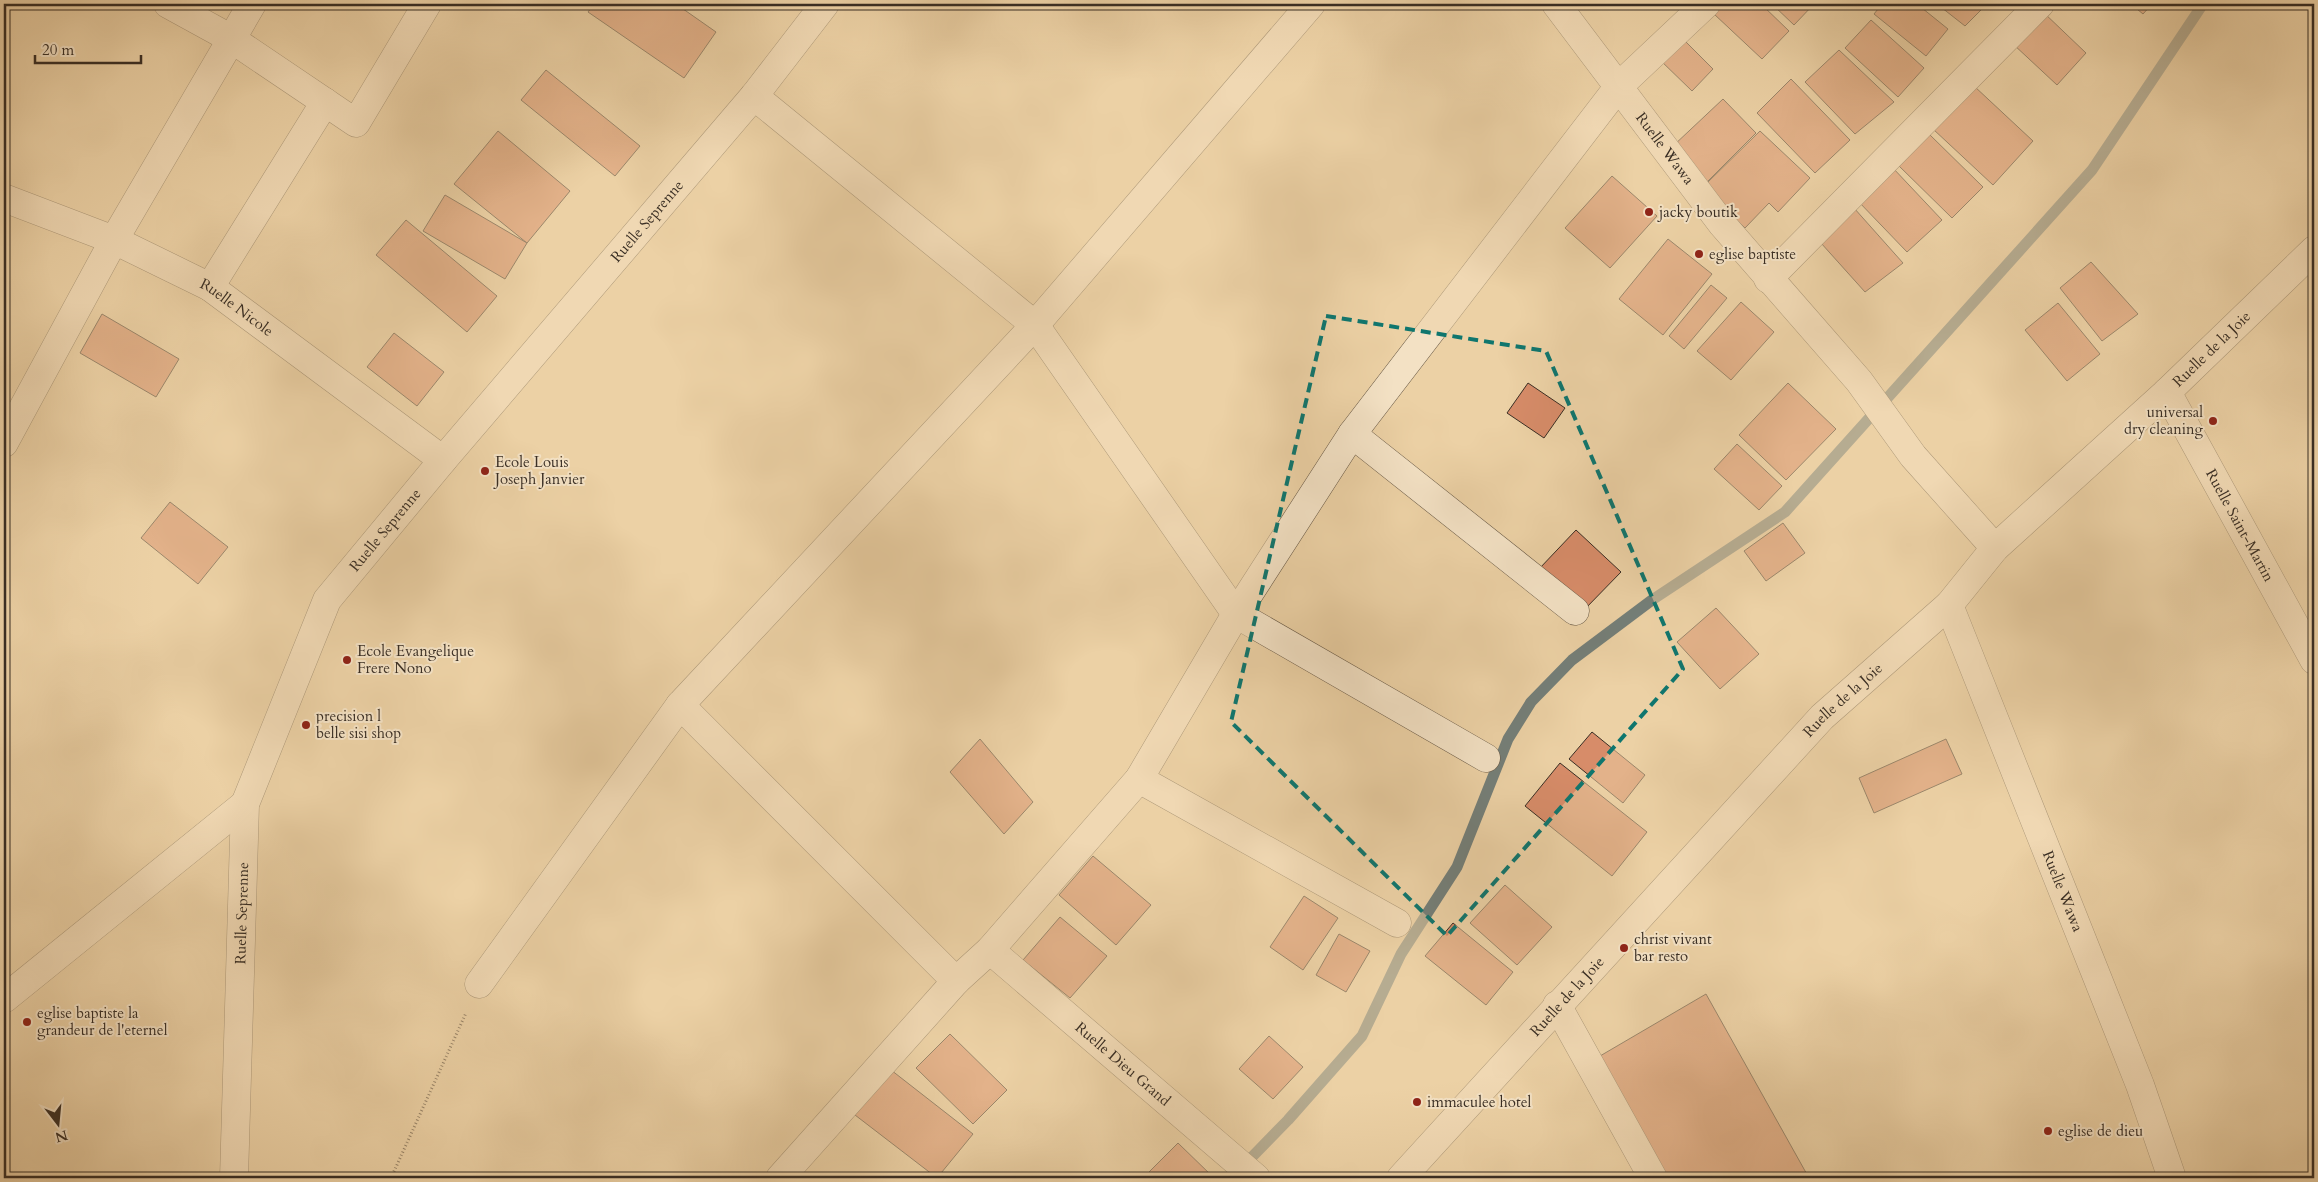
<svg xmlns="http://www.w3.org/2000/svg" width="2318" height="1182" font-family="Cardo,serif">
<rect width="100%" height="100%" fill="#ecd1a5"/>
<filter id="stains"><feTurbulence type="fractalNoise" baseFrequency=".004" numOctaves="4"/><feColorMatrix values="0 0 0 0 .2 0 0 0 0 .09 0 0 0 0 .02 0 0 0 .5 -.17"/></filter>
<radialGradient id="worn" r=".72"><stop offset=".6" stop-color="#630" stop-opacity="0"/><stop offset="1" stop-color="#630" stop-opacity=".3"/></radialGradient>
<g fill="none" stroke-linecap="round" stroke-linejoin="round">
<polyline stroke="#747f79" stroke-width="11" points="1249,1160 1288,1120 1362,1036 1401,954 1457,867 1508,739 1531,702 1572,660 1652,600 1785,512 2092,170 2203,4"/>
</g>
<g fill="#d78c69" stroke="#392e24">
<polygon points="594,4 676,4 716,32 684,78 588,12"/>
<polygon points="1724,4 1761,4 1789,31 1762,59 1714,14"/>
<polygon points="1772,4 1814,4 1794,25"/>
<polygon points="1882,4 1917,4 1948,29 1926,56 1874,14"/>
<polygon points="1937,4 1987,4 1965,26"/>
<polygon points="2131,4 2152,4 2143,14"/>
<polygon points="2042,11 2086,53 2057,85 2013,44"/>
<polygon points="1871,20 1924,68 1898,97 1845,48"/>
<polygon points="1680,36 1713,69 1692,91 1658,58"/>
<polygon points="1839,50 1894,102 1855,134 1805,82"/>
<polygon points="546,70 640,146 615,176 521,100"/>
<polygon points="1791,79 1850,140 1815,173 1757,113"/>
<polygon points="1974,86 2033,141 1993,185 1933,129"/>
<polygon points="1723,99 1756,133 1707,182 1673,146"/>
<polygon points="498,131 570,191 527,243 454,184"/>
<polygon points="1760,131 1810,178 1778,212 1769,203 1745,228 1705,189 1708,182"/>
<polygon points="1928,133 1983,187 1952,218 1897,164"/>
<polygon points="1892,167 1942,220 1907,252 1857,200"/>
<polygon points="1612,176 1657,216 1610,268 1565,228"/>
<polygon points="445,195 527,243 505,279 423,231"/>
<polygon points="1854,208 1903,263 1865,292 1821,243"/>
<polygon points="406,220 497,296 467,332 376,255"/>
<polygon points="1668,239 1712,274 1663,335 1619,299"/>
<polygon points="2091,262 2138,314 2102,341 2060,288"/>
<polygon points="1711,285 1727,298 1684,349 1669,336"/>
<polygon points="1741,302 1774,332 1731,380 1697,351"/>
<polygon points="2058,303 2100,354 2067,381 2025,330"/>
<polygon points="102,314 179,359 156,397 80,353"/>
<polygon points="394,333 444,372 417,406 367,367"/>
<polygon points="1528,383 1565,408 1544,438 1507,413"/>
<polygon points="1788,383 1836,429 1786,480 1739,435"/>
<polygon points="1737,444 1782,486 1759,510 1714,469"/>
<polygon points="170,502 228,547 198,584 141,538"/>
<polygon points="1783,523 1805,553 1766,581 1744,551"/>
<polygon points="1576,530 1621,572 1583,611 1539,569"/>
<polygon points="1716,608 1759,654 1720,689 1677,642"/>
<polygon points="1592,732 1645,775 1623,803 1569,759"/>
<polygon points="980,739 1033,802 1004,834 950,772"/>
<polygon points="1946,739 1962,774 1874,813 1859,778"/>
<polygon points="1560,763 1647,832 1612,876 1525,806"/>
<polygon points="1093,856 1151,905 1116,945 1059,895"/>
<polygon points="1505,885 1552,927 1517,965 1470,923"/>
<polygon points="1304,896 1338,918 1303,970 1270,947"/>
<polygon points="1060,917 1107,956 1070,998 1023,960"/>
<polygon points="1453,923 1513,972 1486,1005 1425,956"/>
<polygon points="1339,934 1370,951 1346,992 1316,975"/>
<polygon points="1706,994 1809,1178 1668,1178 1600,1056"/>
<polygon points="950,1034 1007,1090 973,1124 916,1068"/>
<polygon points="1269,1036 1303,1067 1273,1099 1239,1069"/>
<polygon points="891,1070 973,1134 937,1178 855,1115"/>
<polygon points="1178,1143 1212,1176 1210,1178 1143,1178"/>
</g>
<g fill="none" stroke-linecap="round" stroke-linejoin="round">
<g stroke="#665744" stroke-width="29">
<g id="minor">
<polyline points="168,4 230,38 356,123 427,4"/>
<path id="s1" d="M1556,4L1722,224L1859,381L1913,456L1995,548"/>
<polyline points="754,96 1035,325 1236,614 1486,758"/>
<path id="s2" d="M4,198L114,240L210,287L443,460"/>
<polyline points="1768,279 2040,4"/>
<polyline points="210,287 325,102"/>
<path id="s3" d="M2167,392L2314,660"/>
<polyline points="1352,434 1575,611"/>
<polyline points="4,443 114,240 252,4"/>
<path id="s4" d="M1949,605L2140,1085L2172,1178"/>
<polyline points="680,705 956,981"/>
<polyline points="1139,779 1397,923"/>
<path id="s5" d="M990,950L1256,1178"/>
<polyline points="479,984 680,705 1035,325 1311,4"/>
<polyline points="4,999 245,804"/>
<polyline points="1557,1005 1653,1178"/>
<path id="s6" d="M234,1178L245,804L327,600L443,460L754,96L825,4"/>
<polyline points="780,1178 956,981 990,950 1139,779 1236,614 1352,434 1619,86 1706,4"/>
<path id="s7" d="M1401,1178L1822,717L1949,605L1995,548L2167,392L2314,250"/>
</g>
</g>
<polyline stroke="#392e24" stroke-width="3" stroke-dasharray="1 2.5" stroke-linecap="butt" points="391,1178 466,1013"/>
<use href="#minor" stroke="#f3e1c4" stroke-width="28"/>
</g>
<path d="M0 0H2318V1182H0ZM1326,316L1546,351L1683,669L1447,936L1231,722Z" fill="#ecd1a5" fill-opacity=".55" fill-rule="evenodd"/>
<path fill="none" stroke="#0f766e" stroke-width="4" stroke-dasharray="10 6" stroke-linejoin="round" d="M1326,316L1546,351L1683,669L1447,936L1231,722Z"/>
<g fill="#8f2418" stroke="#f3e1c4" stroke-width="2">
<circle cx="1649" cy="212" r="5"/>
<circle cx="1699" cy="254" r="5"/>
<circle cx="2213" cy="421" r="5"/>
<circle cx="485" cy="471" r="5"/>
<circle cx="347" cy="660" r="5"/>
<circle cx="306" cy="725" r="5"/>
<circle cx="1624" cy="948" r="5"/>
<circle cx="27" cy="1022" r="5"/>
<circle cx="1417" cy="1102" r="5"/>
<circle cx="2048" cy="1131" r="5"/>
</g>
<g text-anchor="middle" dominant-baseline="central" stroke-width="4" stroke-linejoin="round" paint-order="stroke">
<g font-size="15" fill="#392e24" stroke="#f3e1c4">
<text stroke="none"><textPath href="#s1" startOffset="181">Ruelle Wawa</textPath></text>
<text stroke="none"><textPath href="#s6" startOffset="1090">Ruelle Seprenne</textPath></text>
<text stroke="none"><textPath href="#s2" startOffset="258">Ruelle Nicole</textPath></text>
<text stroke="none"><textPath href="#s7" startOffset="1161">Ruelle de la Joie</textPath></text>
<text stroke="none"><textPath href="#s3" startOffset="152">Ruelle Saint-Martin</textPath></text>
<text stroke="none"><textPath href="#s6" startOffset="685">Ruelle Seprenne</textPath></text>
<text stroke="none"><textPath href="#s7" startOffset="651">Ruelle de la Joie</textPath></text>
<text stroke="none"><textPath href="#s4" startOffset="308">Ruelle Wawa</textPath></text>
<text stroke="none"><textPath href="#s6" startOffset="265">Ruelle Seprenne</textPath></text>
<text stroke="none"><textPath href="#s7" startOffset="246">Ruelle de la Joie</textPath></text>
<text stroke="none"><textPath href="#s5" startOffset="175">Ruelle Dieu Grand</textPath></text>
</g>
<g font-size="15" fill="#392e24" stroke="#f3e1c4" text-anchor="start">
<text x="1659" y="212">jacky boutik</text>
<text x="1709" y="254">eglise baptiste</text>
<text x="2203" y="412" text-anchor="end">universal<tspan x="2203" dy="17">dry cleaning</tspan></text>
<text x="495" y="462">Ecole Louis<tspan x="495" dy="17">Joseph Janvier</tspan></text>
<text x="357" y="651">Ecole Evangelique<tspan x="357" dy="17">Frere Nono</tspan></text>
<text x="316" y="716">precision l<tspan x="316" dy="17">belle sisi shop</tspan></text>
<text x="1634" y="939">christ vivant<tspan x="1634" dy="17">bar resto</tspan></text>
<text x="37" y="1013">eglise baptiste la<tspan x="37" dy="17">grandeur de l'eternel</tspan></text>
<text x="1427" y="1102">immaculee hotel</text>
<text x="2058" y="1131">eglise de dieu</text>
</g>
</g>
<rect width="2318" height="1182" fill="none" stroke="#ecd1a5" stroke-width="20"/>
<rect x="5" y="5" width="2308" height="1172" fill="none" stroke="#392e24" stroke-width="2.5"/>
<rect x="10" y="10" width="2298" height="1162" fill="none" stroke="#392e24"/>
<g transform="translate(58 1124) rotate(164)" stroke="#f3e1c4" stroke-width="4" paint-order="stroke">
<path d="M0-4L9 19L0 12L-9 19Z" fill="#392e24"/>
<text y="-8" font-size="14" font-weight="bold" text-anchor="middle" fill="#392e24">N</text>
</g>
<path d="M35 55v8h106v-8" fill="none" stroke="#392e24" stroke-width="2.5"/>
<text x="42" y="55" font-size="15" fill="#392e24" stroke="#f3e1c4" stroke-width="4" paint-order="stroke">20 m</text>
<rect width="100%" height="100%" filter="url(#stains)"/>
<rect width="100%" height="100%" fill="url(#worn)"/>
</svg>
